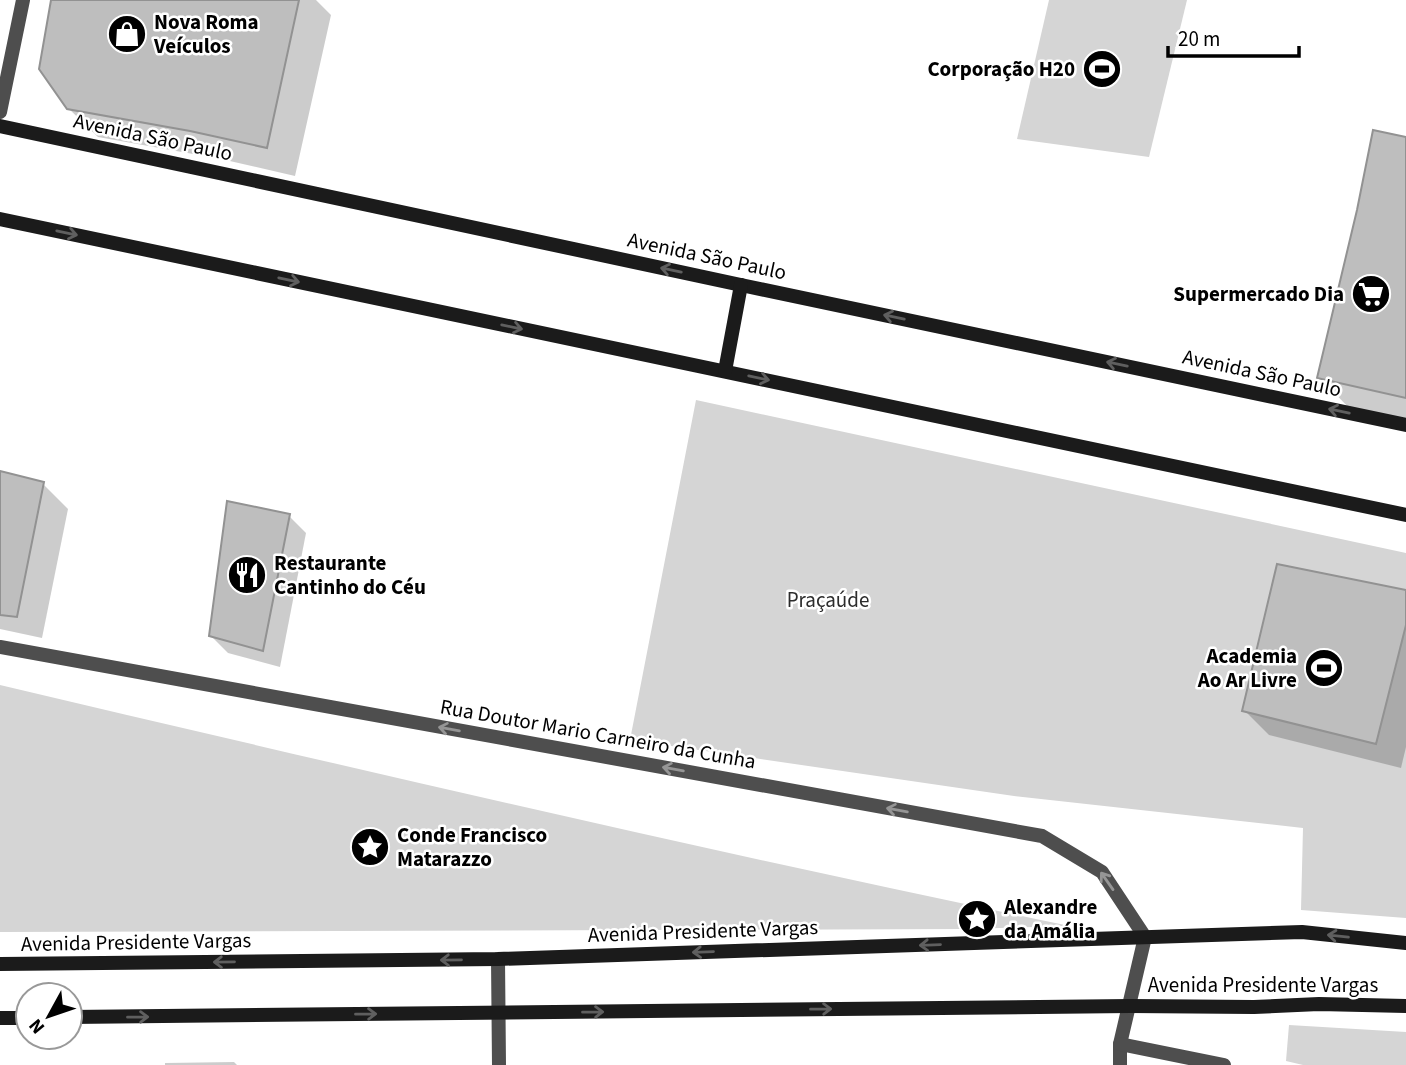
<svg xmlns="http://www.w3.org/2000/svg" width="1406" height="1065" font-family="'Source Sans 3',sans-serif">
<rect width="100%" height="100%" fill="#fff"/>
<g fill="#d5d5d5">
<polygon points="1049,0 1187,0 1149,157 1017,139"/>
<polygon points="696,400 1406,553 1406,918 1301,910 1303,828 1014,796 630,740"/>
<path d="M0,685C356,769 712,852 1070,926L963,929L0,932Z"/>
<polygon points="1289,1025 1406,1032 1406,1065 1303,1065 1286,1061"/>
</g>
<g fill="#0003">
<polygon points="52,0 316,0 331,15 295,176 221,159 98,137 68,108"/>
<polygon points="1406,139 1406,421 1350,409 1319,377"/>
<polygon points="0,473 43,484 68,509 42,638 0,629"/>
<polygon points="289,516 306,533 280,667 228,653 211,636"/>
<polygon points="1406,592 1406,747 1401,768 1269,735 1244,710"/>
<polygon points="234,1062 237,1065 165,1065 165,1063"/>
</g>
<g fill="#bebebe" stroke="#929292" stroke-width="2">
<polygon points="51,0 299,0 267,148 190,131 67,109 39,69"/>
<polygon points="1373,130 1406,137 1406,398 1317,378 1357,210"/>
<polygon points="0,471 44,482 17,617 0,615"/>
<polygon points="227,501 290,514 263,651 209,636"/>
<polygon points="1277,564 1406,590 1406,625 1376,744 1242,711"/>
</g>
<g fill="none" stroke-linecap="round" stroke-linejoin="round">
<g stroke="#4e4e4e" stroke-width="14">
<polyline points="0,112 23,0"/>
<polyline points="0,647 1042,836 1102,872 1145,937 1120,1044 1120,1065"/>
<polyline points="498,959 499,1065"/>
<polyline points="1120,1044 1224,1065"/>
</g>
<g stroke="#1b1b1b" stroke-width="14">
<polyline points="0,126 741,285 1406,425"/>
<polyline points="0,219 1406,515"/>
<polyline points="725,371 741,285"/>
<polyline points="0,964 498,959 1302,932 1406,943"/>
<polyline points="70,1017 1130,1006 1254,1007 1319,1004 1406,1006"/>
<polyline points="0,1018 28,1018"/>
</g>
</g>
<defs><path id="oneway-shaft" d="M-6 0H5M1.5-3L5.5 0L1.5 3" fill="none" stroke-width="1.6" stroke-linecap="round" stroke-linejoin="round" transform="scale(1.75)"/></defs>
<g stroke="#5f5f5f">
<use href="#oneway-shaft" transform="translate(67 233) rotate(12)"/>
<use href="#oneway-shaft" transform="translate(671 270) rotate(-168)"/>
<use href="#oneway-shaft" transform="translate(289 280) rotate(12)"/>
<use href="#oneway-shaft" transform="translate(894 317) rotate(-168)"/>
<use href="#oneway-shaft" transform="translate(512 327) rotate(12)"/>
<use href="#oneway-shaft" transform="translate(1117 364) rotate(-168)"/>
<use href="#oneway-shaft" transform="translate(759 378) rotate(12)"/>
<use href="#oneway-shaft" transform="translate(1339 411) rotate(-168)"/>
<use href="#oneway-shaft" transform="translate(1338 936) rotate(-174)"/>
<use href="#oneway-shaft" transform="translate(930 945) rotate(178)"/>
<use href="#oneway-shaft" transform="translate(703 952) rotate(178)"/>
<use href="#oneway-shaft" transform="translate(451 960) rotate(179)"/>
<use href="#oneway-shaft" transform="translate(224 962) rotate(179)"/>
<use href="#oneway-shaft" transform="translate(821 1009) rotate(-1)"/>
<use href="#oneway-shaft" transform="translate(593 1012) rotate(-1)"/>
<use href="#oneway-shaft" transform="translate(366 1014) rotate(-1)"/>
<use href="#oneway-shaft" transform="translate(138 1017) rotate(-1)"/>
</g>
<g stroke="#959595">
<use href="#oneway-shaft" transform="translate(449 729) rotate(-170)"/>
<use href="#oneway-shaft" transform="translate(673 769) rotate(-170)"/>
<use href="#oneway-shaft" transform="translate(897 810) rotate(-170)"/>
<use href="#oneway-shaft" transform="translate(1107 881) rotate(-125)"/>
</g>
<defs>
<g id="shop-disc" transform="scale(2.0125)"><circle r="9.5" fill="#000" stroke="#fff"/><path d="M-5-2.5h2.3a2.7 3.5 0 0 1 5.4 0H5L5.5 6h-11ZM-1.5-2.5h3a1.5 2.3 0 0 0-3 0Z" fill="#fff"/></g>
<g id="stadium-disc" transform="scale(2.0125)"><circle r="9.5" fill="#000" stroke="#fff"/><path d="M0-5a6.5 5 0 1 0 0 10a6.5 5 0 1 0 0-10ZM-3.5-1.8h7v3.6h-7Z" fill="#fff"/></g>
<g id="supermarket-disc" transform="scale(2.0125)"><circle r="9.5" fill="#000" stroke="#fff"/><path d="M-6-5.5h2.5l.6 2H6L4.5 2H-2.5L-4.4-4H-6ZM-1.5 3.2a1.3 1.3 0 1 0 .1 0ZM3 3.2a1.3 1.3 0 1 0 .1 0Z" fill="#fff"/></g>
<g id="restaurant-disc" transform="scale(2.0125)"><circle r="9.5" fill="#000" stroke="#fff"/><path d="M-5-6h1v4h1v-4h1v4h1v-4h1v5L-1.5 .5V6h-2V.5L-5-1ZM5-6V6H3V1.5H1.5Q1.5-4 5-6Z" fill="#fff"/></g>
<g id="sight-disc" transform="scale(2.0125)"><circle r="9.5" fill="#000" stroke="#fff"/><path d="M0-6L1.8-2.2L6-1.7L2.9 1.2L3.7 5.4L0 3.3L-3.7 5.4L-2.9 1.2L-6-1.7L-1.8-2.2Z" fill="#fff"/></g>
</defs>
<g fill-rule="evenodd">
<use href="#shop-disc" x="127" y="34"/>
<use href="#stadium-disc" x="1102" y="69"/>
<use href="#supermarket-disc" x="1371" y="294"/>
<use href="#restaurant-disc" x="247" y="575"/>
<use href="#stadium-disc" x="1324" y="668"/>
<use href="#sight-disc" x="370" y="847"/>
<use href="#sight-disc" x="977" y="919"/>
</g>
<g text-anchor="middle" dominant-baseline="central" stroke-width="5" stroke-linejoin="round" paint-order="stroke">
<g font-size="21" font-weight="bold" fill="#000" stroke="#fff" text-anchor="start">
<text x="154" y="22">Nova Roma<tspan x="154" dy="24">Veículos</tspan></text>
<text x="1075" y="69" text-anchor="end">Corporação H20</text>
<text x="1344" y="294" text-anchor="end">Supermercado Dia</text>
<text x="274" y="563">Restaurante<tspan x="274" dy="24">Cantinho do Céu</tspan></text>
<text x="1297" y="656" text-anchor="end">Academia<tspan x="1297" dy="24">Ao Ar Livre</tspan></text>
<text x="397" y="835">Conde Francisco<tspan x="397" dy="24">Matarazzo</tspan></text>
<text x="1004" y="907">Alexandre<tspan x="1004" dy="24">da Amália</tspan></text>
</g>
<g font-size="21" fill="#000" stroke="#fff">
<text transform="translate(153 137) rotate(12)">Avenida São Paulo</text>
<text transform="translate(707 256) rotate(12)">Avenida São Paulo</text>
<text transform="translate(1262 373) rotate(12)">Avenida São Paulo</text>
<text transform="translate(598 734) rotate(10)">Rua Doutor Mario Carneiro da Cunha</text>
<text transform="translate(703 931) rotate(-2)">Avenida Presidente Vargas</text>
<text transform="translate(136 942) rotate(-1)">Avenida Presidente Vargas</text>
<text x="1263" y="985">Avenida Presidente Vargas</text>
</g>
<g font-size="21" fill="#2c2c2c" stroke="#fff">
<text x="828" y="600">Praçaúde</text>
</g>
</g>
<g transform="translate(49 1016) rotate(230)"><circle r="33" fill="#ffffff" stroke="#999999" stroke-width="2"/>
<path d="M0-5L12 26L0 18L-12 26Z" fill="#000000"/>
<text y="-10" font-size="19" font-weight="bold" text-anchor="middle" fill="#000000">N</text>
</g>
<path d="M1168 46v10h131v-10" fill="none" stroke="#000000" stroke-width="3.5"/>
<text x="1178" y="46" font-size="21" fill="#000000" stroke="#ffffff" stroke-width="5" paint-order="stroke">20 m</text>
</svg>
